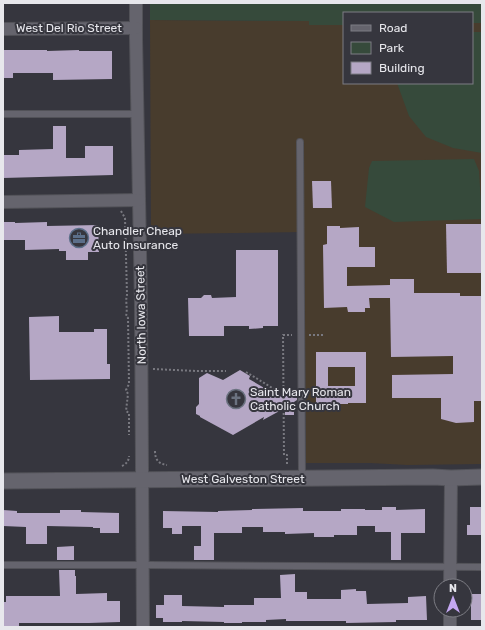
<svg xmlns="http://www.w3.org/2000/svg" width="485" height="630" font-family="Rubik,sans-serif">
<rect width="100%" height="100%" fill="#36363e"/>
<polygon fill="#483c2d" points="150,20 309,21 309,25 344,25 344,83 472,83 472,23 482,23 482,464 408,465 370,463 306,463 304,232 151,234"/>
<g fill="#364a3b">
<polygon points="150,3 482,3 482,23 472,23 472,13 344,13 344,25 309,25 309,21 150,20"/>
<polygon points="472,32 482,32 482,153 453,148 426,137 409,116 397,83 472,83"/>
<polygon points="474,159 479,171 482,219 394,222 365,207 369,168 372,161"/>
</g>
<g fill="#b5a7c5" fill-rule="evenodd">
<polygon points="3,50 47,50 47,51 79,50 79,51 112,51 112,79 53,80 53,73 13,73 13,78 3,78"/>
<polygon points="53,126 66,126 66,158 85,158 85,146 113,146 113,175 3,178 3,155 19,155 19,150 53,149"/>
<polygon points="312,181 331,181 332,208 313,208"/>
<polygon points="3,222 15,222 15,223 47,222 47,226 98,225 99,252 88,252 88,260 66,260 66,251 59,251 59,249 25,250 25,240 3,240"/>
<polygon points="446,224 481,224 482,273 447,273"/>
<polygon points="327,226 340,226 340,228 359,227 359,247 375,247 375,267 347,267 347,286 390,285 390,279 414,279 414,293 460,293 460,296 482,296 482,401 474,401 474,422 456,423 441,419 441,398 392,398 392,375 453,374 453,356 391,357 390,298 369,298 370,308 365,308 365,312 348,312 347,307 324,308 323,245 327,244"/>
<polygon points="236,250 278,250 278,326 263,326 263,328 249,329 249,326 224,326 224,336 189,336 188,298 201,298 204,295 211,295 212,298 236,297"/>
<polygon points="59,316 59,332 94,332 94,329 107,329 107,364 110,364 110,379 30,380 29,317"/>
<path d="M316,352H366V403H348V404H329V403H316ZM328,367H355V386H328Z"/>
<polygon points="240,370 250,376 249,379 273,393 274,396 297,396 297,400 294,402 294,415 285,415 285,408 263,420 264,417 233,435 200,417 200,416 196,414 196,407 199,404 199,378 207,373 223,380"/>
<polygon points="382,507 396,507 396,510 425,509 425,533 401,533 401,560 391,560 391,532 375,532 375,526 357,526 357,535 334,535 334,537 314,537 314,533 285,534 285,532 263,532 263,527 242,527 242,533 214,533 214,560 194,560 194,546 201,546 201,526 182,526 182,534 172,534 172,528 163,528 163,511 218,512 218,511 252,510 252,509 303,508 303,511 341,511 341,509 365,509 365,510 382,510"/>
<polygon points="470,507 482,507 482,535 467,535 467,525 470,525"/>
<polygon points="3,510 17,511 17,513 60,513 60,510 81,510 81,512 119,513 119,533 100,533 100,528 93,528 93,527 47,526 47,544 26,544 26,527 3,526"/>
<polygon points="74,546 74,560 57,560 57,547"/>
<polygon points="59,570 75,570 75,576 76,576 76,594 107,593 107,601 120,601 120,622 89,623 19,623 19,626 3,626 3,602 6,602 6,596 60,596"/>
<polygon points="295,574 295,592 307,592 307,599 341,599 341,590 356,589 356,591 366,591 367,604 408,603 408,597 426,596 427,620 396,620 396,622 346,623 346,621 286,621 286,619 266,620 266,622 242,622 242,623 224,623 224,622 182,621 182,622 163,622 163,618 156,618 156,605 164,605 164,595 182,595 182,606 224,607 224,605 254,605 254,598 281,598 280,575"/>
<polygon points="467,594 481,594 481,601 482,601 482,620 471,620 471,603 467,603"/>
</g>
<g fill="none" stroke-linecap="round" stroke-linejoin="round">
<g stroke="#525258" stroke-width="8">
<g id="service">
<polyline points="3,114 137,114"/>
<polyline points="300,142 302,478"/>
<polyline points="3,565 149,565 482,567"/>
</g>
</g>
<g stroke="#525258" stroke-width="14">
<g id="minor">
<polyline points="136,3 136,39 141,305 143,627"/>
<polyline points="3,29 136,28"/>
<polyline points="3,202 139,200"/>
<polyline points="450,586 451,478"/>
<polyline points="450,627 450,610"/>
</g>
</g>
<g stroke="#525258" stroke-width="17">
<polyline id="tertiary" points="3,481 433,477 451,478 482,477"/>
</g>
<g stroke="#797980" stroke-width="2" stroke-dasharray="2 2" stroke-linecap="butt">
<path d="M121,211L125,218L127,295C125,301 128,308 126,316L128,318L129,384L126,390L128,394L126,411L129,413V435"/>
<polyline points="309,335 323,335"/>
<polyline points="153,369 196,371 226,371"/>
<polyline points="246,372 274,389 283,391"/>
<path d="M155,451C155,460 159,464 167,465"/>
<polyline points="287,464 287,455 284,455 283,335 292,335"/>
<path d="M122,466C126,464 129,461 129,456"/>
</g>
<use href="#service" stroke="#65646d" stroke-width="6"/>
<use href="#minor" stroke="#65646d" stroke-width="12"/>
<use href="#tertiary" stroke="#65646d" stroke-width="15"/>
</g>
<defs>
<g id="office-ring" transform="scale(1)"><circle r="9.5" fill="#36363e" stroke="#5c6f8a" stroke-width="1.5"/><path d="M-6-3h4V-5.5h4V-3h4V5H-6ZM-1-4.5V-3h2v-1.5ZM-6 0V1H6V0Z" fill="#5c6f8a"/></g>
<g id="church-ring" transform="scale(1)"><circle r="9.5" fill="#36363e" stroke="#6b7280" stroke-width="1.5"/><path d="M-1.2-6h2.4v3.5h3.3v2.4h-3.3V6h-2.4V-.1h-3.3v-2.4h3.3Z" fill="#6b7280"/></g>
</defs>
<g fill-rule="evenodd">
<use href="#office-ring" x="79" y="238"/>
<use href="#church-ring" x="236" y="399"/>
</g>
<g text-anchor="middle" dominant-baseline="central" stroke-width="4" stroke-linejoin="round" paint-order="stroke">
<g font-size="12" fill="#e7e7ec" stroke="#36363e">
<text x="69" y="28">West Del Rio Street</text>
<text transform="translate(141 315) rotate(-91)">North Iowa Street</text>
<text x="243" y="479">West Galveston Street</text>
</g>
<g font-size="12" fill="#e7e7ec" stroke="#36363e" text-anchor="start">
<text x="93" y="231">Chandler Cheap<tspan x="93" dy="14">Auto Insurance</tspan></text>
<text x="250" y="392">Saint Mary Roman<tspan x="250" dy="14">Catholic Church</tspan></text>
</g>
</g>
<rect width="485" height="630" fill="none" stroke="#e7e7ec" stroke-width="8"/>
<rect x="343" y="12" width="130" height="72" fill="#36363e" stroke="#7d7d84"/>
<rect x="351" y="25" width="20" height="6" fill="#65646d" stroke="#7d7d84"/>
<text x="379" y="32" font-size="12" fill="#e7e7ec">Road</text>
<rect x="351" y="42" width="20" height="12" fill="#364a3b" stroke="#7d7d84"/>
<text x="379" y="52" font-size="12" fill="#e7e7ec">Park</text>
<rect x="351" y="62" width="20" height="12" fill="#b5a7c5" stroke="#7d7d84"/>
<text x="379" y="72" font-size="12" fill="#e7e7ec">Building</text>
<g transform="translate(453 598)"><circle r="19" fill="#36363e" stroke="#7d7d84"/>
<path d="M0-3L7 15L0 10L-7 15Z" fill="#c4a7f1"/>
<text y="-6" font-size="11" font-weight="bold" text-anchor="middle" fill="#e7e7ec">N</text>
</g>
</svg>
